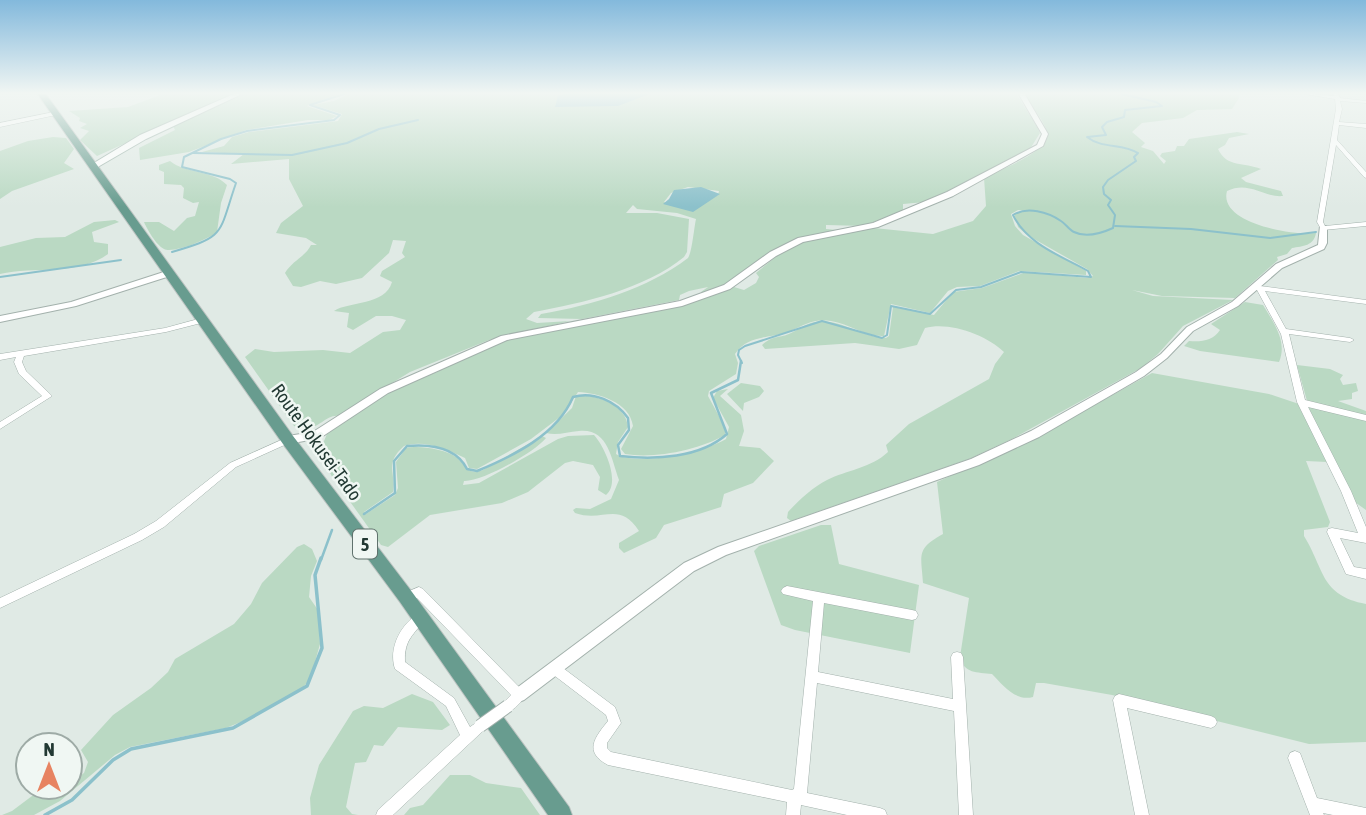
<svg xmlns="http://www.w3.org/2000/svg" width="1366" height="815" font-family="'Asap Condensed',sans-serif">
<rect width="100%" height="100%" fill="#e0eae5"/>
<g fill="#bad9c3" fill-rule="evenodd">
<polygon points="237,93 97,156 80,140 89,131 80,128 87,124 79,121 80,118 69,111 128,107 163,94"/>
<polygon points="244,93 342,93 307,106 337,116 329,120 308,120 246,130 189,152 140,160 139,148 175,130 173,126"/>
<path d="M350,93H1016C1024,107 1034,120 1040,133L1030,149L948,191L925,202L903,204V210L864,226L826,225V229L837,230L799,238L726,284L702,294L701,292L708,287L689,291L680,295L679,300L582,319L538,318L541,314C593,305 647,289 688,258C692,252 694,228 696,219L677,213L637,209L633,205L626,213H657L689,219L687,252L684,257C645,289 583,303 534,312L526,319L537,323L570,321L489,340L410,372L339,416C323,414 317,436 294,426L245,357L255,349L274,352L323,350L350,353L383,332L400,330L406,320L392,316H376L353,330L347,327L349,313L334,311C349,301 385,306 392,282L380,276L382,271L405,257L402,253L406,241L393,240L389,253L362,278L336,284L320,281L301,287L293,286L285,273C292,261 306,256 311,245H317L306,238L276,233L281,223L303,206L289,179V159L231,164L244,154L202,152L224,146L232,137L249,132L338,121L342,114L313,105L334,101ZM688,187L719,191L718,195C686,211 701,212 664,202L671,193Z"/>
<path d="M1023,93H1117L1120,96V93H1244H1238L1239,98L1232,109L1197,110L1183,118L1142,123L1132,132L1145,143L1141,147L1153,151L1164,164L1166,161L1160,156L1162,153L1175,151L1177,146H1184L1189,139L1237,132L1249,134L1229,138L1225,145L1218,149C1227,168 1244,162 1261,169L1241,178L1246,182L1281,191L1283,196C1264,198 1249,180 1227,191C1218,223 1293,236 1316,233C1314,246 1303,246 1292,248L1287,254L1277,257L1278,260L1235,298L1162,296L1132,290L1153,296L1233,300L1183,326L1158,354L1141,368L1012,439L969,459L791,521L787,518L788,512C798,501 813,487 827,480C847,470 871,468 888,452L886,445L909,424L989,379L995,364L1004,352C987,335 949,321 925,328L917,345L899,349L855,343L765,349L762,345C775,334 779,339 791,333C798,330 804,325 811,323C836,315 861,338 886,338L889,336L893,307L934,315L953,292L982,288L1026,272L1087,278L1093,276L1087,269L1027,235L1018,227L1014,213L1027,211L1018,210L1011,214L1015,226L1023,235L1086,271V275L1019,271L980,286L957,287L948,291L930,313L891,304L884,336C865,337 850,324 831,321C814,318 805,325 790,331C771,339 748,334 735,354L738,363L736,374L709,391L708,396L725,427V435C699,450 655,459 625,454L621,449L633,426C630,402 598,393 578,392L564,414L531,439L477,469L469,468L465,458C447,449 423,439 404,446C384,464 396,471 393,492L364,512L366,514L395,495L398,488L396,462L406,448C419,445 444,449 456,457C467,465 466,476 483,470L542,436L546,438C535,452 482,482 464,481L463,485L479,483L558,439L568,436L594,435C605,447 621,483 606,495L598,490L600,477L593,465L573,461L565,463L528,492L502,503L430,515L388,547L381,545L331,475L321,448L327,434L387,392L437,372L457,360L507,340L683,305L734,287L744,290L756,283L759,277L756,273L778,255L805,241L874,228L933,234L973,221L986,206L984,178C997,171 1052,151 1047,132C1043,118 1030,105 1023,93Z"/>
<polygon points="53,137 66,138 74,149 64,163 74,169 12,191 0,199 0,151 28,141"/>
<path d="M170,161C186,174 213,170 227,185L221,203L217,232C209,239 173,254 164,249C156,245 147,229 144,222H159L174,231L187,218L195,216L199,202L193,203L183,198L184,188L181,185L164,184V172L159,170V165Z"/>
<path d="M115,220L119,222L92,232L94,242L108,244V254C79,276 34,266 0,274V247L36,238L65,237L94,222Z"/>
<path d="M1245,302L1263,305C1273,322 1288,341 1279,362L1200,351L1184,346L1189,341C1201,342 1213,341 1220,330L1211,324Z"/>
<polygon points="1297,365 1330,369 1343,375 1340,379 1343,385 1356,383 1358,391 1352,393 1352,399 1338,401 1366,411 1366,416 1307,401"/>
<path d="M1152,373L1269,394L1299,404L1326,460L1327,462L1306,461L1330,522L1328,527L1304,530V536C1325,570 1320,595 1366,604V742L1309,744L1112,695L1044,683H1036L1033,697C1015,702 1002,684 992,674C977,672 964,674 960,657L969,598L923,583C921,554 916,549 943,534L937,482L1039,436Z"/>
<polygon points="741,383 760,386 764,391 759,397 744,403 743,411 727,394"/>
<path d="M728,389L720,396L741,415L744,431L739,446L760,448L774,461L753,483L724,494L721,507L664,525L656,538L624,553L619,548V543L639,531C619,500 603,523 575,513L573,510L576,508L590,509L611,499L619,480C611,458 608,428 579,431C567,432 557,436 546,433L572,408L576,396C596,394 626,404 628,427L618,442L616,454C637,467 705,452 726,439L729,427L713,398L717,391Z"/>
<polygon points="1306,406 1366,420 1366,510 1352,500"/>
<polygon points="821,525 831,525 839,564 919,585 910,653 795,630 781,625 754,551 759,546"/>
<polygon points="304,544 312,549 317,561 311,576 309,597 318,610 320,644 310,680 303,687 253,717 226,728 130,747 115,755 60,801 34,815 2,815 12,811 44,787 50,789 70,787 70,783 84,773 88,762 81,750 113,715 151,688 168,672 175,659 234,624 251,604 262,583 297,547"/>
<polygon points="412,694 433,702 450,725 442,730 398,727 383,746 374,745 366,762 355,763 346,807 352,814 358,815 311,815 310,798 319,765 353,711 364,706 383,708"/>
<polygon points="450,775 470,775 486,783 521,788 540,815 404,815 410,808 423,805"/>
</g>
<g fill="#8cc1cb">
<polygon points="566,93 652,93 618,106 555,107 558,96"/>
<polygon points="701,187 720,194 693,212 663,204 669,199 674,190"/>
</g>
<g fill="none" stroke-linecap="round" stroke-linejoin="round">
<g stroke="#8cc1cb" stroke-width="2">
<polyline points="193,153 292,155 347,143 379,129 418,120"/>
<polyline points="1115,226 1191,229 1270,238 1316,232"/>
<path d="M172,252C227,236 218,235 236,183L230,179L182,167L184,157L221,139L247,131L334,120L340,115L310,105L347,93"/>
<polyline points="0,277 121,260"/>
<path d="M742,363L738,355L739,350L745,346L822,321L882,338L887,335L891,306L930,314L956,290L981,287L1021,272L1091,277L1088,271C1061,256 1027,244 1013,215C1027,206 1048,212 1061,221C1066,224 1069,230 1074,232C1086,238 1102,233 1113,228L1115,215L1108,205L1111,200L1104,194L1103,187L1108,180L1136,161L1134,157L1138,153C1122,143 1102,149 1087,137L1106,135L1102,127L1107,122L1124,117L1125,110L1162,106L1156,102L1118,93"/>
</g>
<g stroke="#8cc1cb" stroke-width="2.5">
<path d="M364,514L395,493L394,461L407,446C430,444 456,447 467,469L477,471C513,456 557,435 573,397C593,391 616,401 628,418L629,430L618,445L620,456C655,460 700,458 727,434L711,393L738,380L741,361"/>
<polyline points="321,560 332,530"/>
</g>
<polyline stroke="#8cc1cb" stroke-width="3.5" points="45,815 72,800 113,760 131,749 233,728 307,686 322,648 315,575 321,558"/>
<g stroke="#a3b1ac" stroke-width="1">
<g id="minor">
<polygon points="1302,93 1334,96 1334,93 1338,93 1340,98 1366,101 1366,103 1340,101 1342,109 1339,122 1366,124 1366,128 1339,125 1337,140 1366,172 1366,178 1364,177 1336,145 1323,222 1325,226 1366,222 1366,226 1323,230 1321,229 1317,222 1336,109 1335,99 1304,94"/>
<polygon points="54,112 57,114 56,115 0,127 0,123"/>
<polygon points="1255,286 1260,286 1366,300 1366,304 1265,291 1286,329 1350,338 1354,340 1350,342 1289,334 1305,400 1366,415 1366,421 1308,407 1351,491 1366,527 1366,543 1340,538 1354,567 1366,569 1366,579 1346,574 1327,532 1328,529 1332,528 1358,533 1341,491 1297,402 1281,334 1257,290 1254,288"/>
<polygon points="202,318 205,318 206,320 205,322 166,332 24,356 22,362 26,371 52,396 0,429 0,422 42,396 19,374 14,362 16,357 0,360 0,354 165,328"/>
<polygon points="288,437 291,438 293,440 291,442 236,467 164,527 142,540 0,608 0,598 134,534 156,521 230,463"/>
<path d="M787,586L912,610L916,611L918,615L916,619L912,620L824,603L818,672L953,699L951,657L953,653L957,652L961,653L963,657L973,815H959L954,711L817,683L807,793L880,808L885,810L887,815H847L801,805L800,815H786L787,802L608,765C583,752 595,737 608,721L606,715L551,673L549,669L551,665L555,663L559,665L615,707L621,723L607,743V748L611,752L792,790L794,789L813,601L783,594L781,591L783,588Z"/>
<path d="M419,587L423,589L523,691L525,695C522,702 515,709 508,712L504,710L502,706L504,702L511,695L417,598L406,602L402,600L400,597L402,594Z"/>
<path d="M420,613L424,614L426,618C414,635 404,639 405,662L454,698L470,727L480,720L484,722L486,726L484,730L393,815H376L378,810L460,735L446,706L395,669C388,648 401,623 420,613Z"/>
<polygon points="1119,694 1211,716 1215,718 1217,722 1215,726 1211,728 1127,708 1149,815 1135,815 1113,700 1115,696"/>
<polygon points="1295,751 1300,753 1317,798 1366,808 1366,815 1333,815 1323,813 1324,815 1310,815 1288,758 1290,753"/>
</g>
</g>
<g stroke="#a3b1ac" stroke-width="2">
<g id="tertiary">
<polygon points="1018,93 1024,93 1048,134 1043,146 953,196 878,227 803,242 776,256 730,289 682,306 507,340 388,393 320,438 288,444 284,443 283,440 284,437 288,436 313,432 380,389 501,336 680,301 724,285 770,252 798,238 873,223 947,192 1037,145 1042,134"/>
<polygon points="1320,226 1326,226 1327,228 1327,243 1324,249 1282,268 1238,306 1193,331 1167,358 1144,376 1039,437 979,465 726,555 694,571 524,700 519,702 514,700 512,695 514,690 684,563 718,547 971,459 1031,431 1136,372 1161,354 1187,327 1232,302 1276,264 1318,245"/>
<polygon points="170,270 174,273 173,275 76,306 0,322 0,316 71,302"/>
</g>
</g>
<g stroke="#a0b5ad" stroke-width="2">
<polygon id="secondary" points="236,93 244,93 146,139 96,168 89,166 140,135"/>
</g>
<g stroke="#bdc4c2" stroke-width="2">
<polygon id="primary" points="37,93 45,93 293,436 412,592 569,807 572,815 548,815 400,602 283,444"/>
</g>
<use href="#minor" fill="#fff" fill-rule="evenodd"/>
<use href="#tertiary" fill="#fff" fill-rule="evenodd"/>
<use href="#secondary" fill="#fff" fill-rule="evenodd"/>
<use href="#primary" fill="#689c8f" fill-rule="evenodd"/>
<g stroke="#a3b1ac" stroke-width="14" stroke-linecap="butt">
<polyline id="minor-bridge" points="480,726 508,706"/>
</g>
<use href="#minor-bridge" stroke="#fff" stroke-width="12"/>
</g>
<linearGradient id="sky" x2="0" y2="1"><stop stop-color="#83b9dc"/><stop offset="0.45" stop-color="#f1f6f3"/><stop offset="1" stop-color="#f1f6f3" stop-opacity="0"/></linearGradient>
<rect width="1366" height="207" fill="url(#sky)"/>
<g text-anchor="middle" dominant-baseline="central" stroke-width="5" stroke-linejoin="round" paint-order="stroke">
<rect fill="#f0f7f3" stroke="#60726d" stroke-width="2" x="353" y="529.5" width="24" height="29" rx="5"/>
<g font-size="18" font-weight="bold" fill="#223933">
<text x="365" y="544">5</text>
</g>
<g font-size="19" fill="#223933" stroke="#f0f7f3">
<text transform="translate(317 442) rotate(54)">Route Hokusei-Tado</text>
</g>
</g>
<g transform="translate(49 766)"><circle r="33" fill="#f0f7f3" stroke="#9eaba6" stroke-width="2"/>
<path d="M0-5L12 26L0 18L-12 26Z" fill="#e78361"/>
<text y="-10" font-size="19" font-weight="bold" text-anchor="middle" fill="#223933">N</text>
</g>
</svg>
